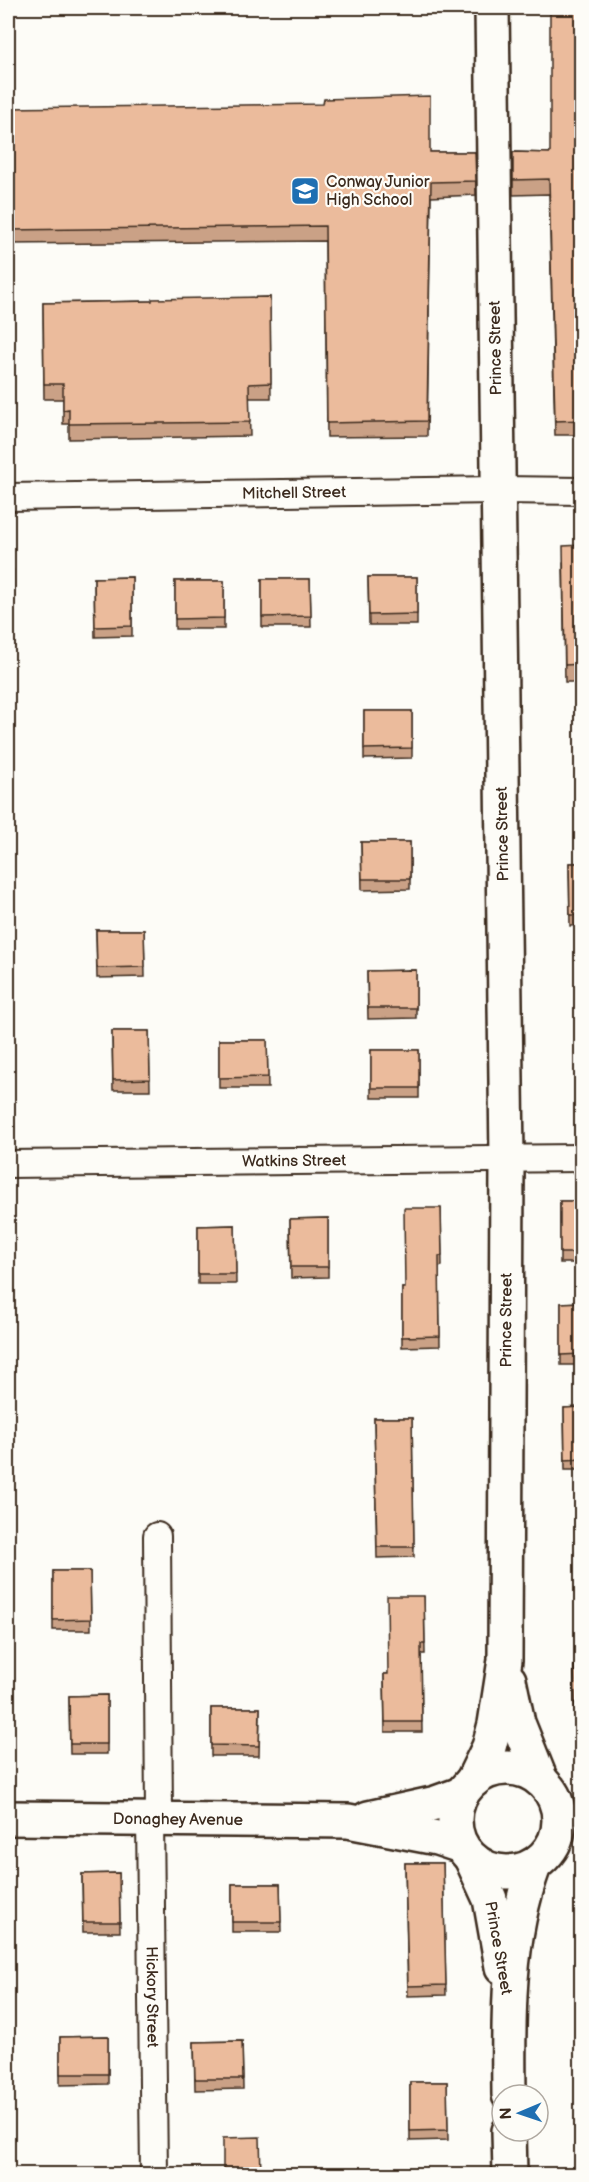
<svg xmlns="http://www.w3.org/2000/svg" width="589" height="2182" font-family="'Balsamiq Sans',sans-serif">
<rect width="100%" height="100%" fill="#fdfcf7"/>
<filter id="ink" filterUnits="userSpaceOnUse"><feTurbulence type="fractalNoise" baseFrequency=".0167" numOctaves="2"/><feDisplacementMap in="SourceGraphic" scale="12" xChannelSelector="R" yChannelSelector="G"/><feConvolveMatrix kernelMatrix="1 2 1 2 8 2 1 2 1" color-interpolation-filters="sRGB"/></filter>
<g filter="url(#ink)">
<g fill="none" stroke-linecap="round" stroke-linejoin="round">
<g stroke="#3b2a1e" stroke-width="30">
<g id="minor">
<path id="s1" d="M8,497L498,490L582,491"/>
<path id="s2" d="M8,1164L582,1158"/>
<polyline points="157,1536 159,1819"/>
<path id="s3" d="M150,1819L154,2174"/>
</g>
</g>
<g stroke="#3b2a1e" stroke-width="38">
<g id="tertiary">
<polyline points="509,1680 518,1723 540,1778"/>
<path id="s4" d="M473,1780L489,1747L495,1724L505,1660L507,1158L492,8"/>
<path id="s5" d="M8,1818L348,1821L437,1838L461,1846"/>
<polyline points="368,1818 436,1803 461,1794"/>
</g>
</g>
<g stroke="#3b2a1e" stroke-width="38">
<g id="secondary">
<circle cx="507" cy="1820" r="52"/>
<polyline points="472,1860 490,1899 502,1967"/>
<path d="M509,2095C508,2018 507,1939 534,1866"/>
<polyline points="509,2131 510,2174"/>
</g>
</g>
<use href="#minor" stroke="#fdfcf7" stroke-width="26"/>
<use href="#tertiary" stroke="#fdfcf7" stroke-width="33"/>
<use href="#secondary" stroke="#fdfcf7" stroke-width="33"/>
</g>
<g fill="#caa186" stroke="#3b2a1e" stroke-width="1.5">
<polygon points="582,8 582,435 555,435 549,194 513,195 513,152 550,153"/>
<polygon points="8,108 430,152 475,152 476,195 431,197 427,436 327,437 325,241 8,244"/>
<polygon points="270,297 271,398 249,398 250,436 69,439 69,424 63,424 63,399 44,399 43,303 152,301"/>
<polygon points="582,545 582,682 565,682 563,563"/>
<polygon points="8,570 13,570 14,629 8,629"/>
<polygon points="132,577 132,636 95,637 94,578"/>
<polygon points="368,577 417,577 417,625 369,625"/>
<polygon points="262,579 310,579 311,627 262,627"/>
<rect x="175" y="581" width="49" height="48"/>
<polygon points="364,711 412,711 412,758 364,759"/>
<polygon points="361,842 410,842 410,889 362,890"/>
<polygon points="569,863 582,863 582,925 570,926"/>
<polygon points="96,930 144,930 145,977 97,978"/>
<polygon points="416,970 416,1018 368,1019 367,971"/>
<polygon points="578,970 582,970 582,1109 580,1109"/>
<polygon points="112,1031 149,1031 150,1090 113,1090"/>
<polygon points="219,1040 267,1040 268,1088 219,1088"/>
<rect x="371" y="1050" width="48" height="48"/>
<rect x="560" y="1201" width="22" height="62"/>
<polygon points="441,1208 442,1266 439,1267 440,1346 402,1347 402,1288 405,1288"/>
<polygon points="328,1218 328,1277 291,1278 290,1219"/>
<polygon points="235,1225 236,1284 198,1284 198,1226"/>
<rect x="8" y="1234" width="3" height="48"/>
<polygon points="582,1302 582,1365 561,1365 561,1303"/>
<polygon points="582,1407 582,1470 565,1470 564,1408"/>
<polygon points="374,1418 412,1418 414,1557 377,1558"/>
<polygon points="53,1571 90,1571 91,1630 53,1630"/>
<polygon points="424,1596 425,1654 421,1654 422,1732 385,1732 384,1674 388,1674"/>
<polygon points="582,1665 582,1715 575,1715 574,1666"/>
<polygon points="107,1695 107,1754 70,1754 69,1696"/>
<polygon points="211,1708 260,1708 259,1756 211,1756"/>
<polygon points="405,1863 443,1863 446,1995 408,1996"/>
<polygon points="119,1873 120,1932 83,1932 82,1874"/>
<polygon points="232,1884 280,1884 281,1932 232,1932"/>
<polygon points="108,2036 108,2084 60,2085 60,2037"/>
<polygon points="242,2041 243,2089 195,2090 194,2042"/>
<polygon points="410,2082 447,2082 448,2140 410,2141"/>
</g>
<g fill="#ebbb9c" stroke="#3b2a1e" stroke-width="1.5">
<polygon points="550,8 582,8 582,420 555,421 549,179 513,180 513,152 550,153"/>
<polygon points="430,96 430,152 475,152 476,181 431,182 427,421 327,423 325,226 8,230 8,108 323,104 324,99"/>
<polygon points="270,297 271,383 249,384 250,422 69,424 69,409 63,410 63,384 44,384 43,303 152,301 152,299"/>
<polygon points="582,545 582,664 565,665 563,546"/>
<polygon points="8,570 13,570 14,619 8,619"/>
<polygon points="132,577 132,626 95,627 94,578"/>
<polygon points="368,577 417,577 417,614 369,615"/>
<polygon points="262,579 310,579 311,616 262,617"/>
<polygon points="175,581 224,581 224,618 175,619"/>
<polygon points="364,711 412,711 412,748 364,749"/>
<polygon points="361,842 410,842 410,879 362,879"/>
<polygon points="569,863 582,863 582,915 570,915"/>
<polygon points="96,930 144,930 145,967 97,968"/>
<polygon points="416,970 416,1008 368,1008 367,971"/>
<polygon points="578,970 582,970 582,1099 580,1099"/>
<polygon points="112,1031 149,1031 150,1079 113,1080"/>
<polygon points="219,1040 267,1040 268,1077 219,1078"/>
<rect x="371" y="1050" width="48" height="38"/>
<rect x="560" y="1201" width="22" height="52"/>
<polygon points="404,1208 441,1208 442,1256 439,1256 440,1336 402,1337 402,1288 405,1288"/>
<polygon points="328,1218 328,1267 291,1267 290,1219"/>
<polygon points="235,1225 236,1274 198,1274 198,1226"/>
<rect x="8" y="1234" width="3" height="37"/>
<polygon points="582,1302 582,1354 561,1355 561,1303"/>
<polygon points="582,1407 582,1459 565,1460 564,1408"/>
<polygon points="374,1418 412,1418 414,1547 377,1547"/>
<polygon points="53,1571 90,1571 91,1619 53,1620"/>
<polygon points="387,1596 424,1596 425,1644 421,1644 422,1722 385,1722 384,1674 388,1674"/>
<polygon points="582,1665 582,1705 575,1705 574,1666"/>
<polygon points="107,1695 107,1744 70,1744 69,1696"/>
<polygon points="211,1708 260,1708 259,1746 211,1745"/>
<polygon points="405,1863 443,1863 446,1985 408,1986"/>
<polygon points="119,1873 120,1922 83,1922 82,1874"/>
<polygon points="232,1884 280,1884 281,1922 232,1922"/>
<polygon points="108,2036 108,2074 60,2074 60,2037"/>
<polygon points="242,2041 243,2079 195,2079 194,2042"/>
<polygon points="410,2082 447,2082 448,2130 410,2131"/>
<polygon points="260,2137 261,2175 223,2175 223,2138"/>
</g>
</g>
<defs>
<g id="school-square" transform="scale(1.5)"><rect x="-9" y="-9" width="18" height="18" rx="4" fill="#1f6fb2" stroke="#fdfcf7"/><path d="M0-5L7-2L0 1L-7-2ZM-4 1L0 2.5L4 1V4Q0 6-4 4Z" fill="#fff"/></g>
</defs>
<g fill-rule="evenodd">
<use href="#school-square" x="305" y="191"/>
</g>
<g text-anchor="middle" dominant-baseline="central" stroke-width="4.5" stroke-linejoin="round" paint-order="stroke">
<g font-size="16" fill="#3b2a1e" stroke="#fdfcf7" text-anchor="start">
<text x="326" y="182">Conway Junior<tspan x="326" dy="18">High School</tspan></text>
</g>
<g font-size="16" fill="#3b2a1e" stroke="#fdfcf7">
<text transform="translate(496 348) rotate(-91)">Prince Street</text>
<text stroke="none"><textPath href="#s1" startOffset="286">Mitchell Street</textPath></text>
<text transform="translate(503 834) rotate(-91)">Prince Street</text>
<text stroke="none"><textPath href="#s2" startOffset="286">Watkins Street</textPath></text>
<text stroke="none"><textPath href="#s4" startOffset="465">Prince Street</textPath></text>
<text stroke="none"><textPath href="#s5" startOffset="170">Donaghey Avenue</textPath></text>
<text transform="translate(498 1948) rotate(80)">Prince Street</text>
<text stroke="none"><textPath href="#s3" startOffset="178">Hickory Street</textPath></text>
</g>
</g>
<rect width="589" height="2182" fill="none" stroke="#fdfcf7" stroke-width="30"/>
<rect x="15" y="15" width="559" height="2152" fill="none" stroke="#3b2a1e" stroke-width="2" filter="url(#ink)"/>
<g transform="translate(520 2113) rotate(268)"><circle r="28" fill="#fdfcf7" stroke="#afa8a0" stroke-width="1.5"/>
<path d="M0-4.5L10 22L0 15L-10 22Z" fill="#1f6fb2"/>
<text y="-9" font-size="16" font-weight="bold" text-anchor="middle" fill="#3b2a1e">N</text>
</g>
</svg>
